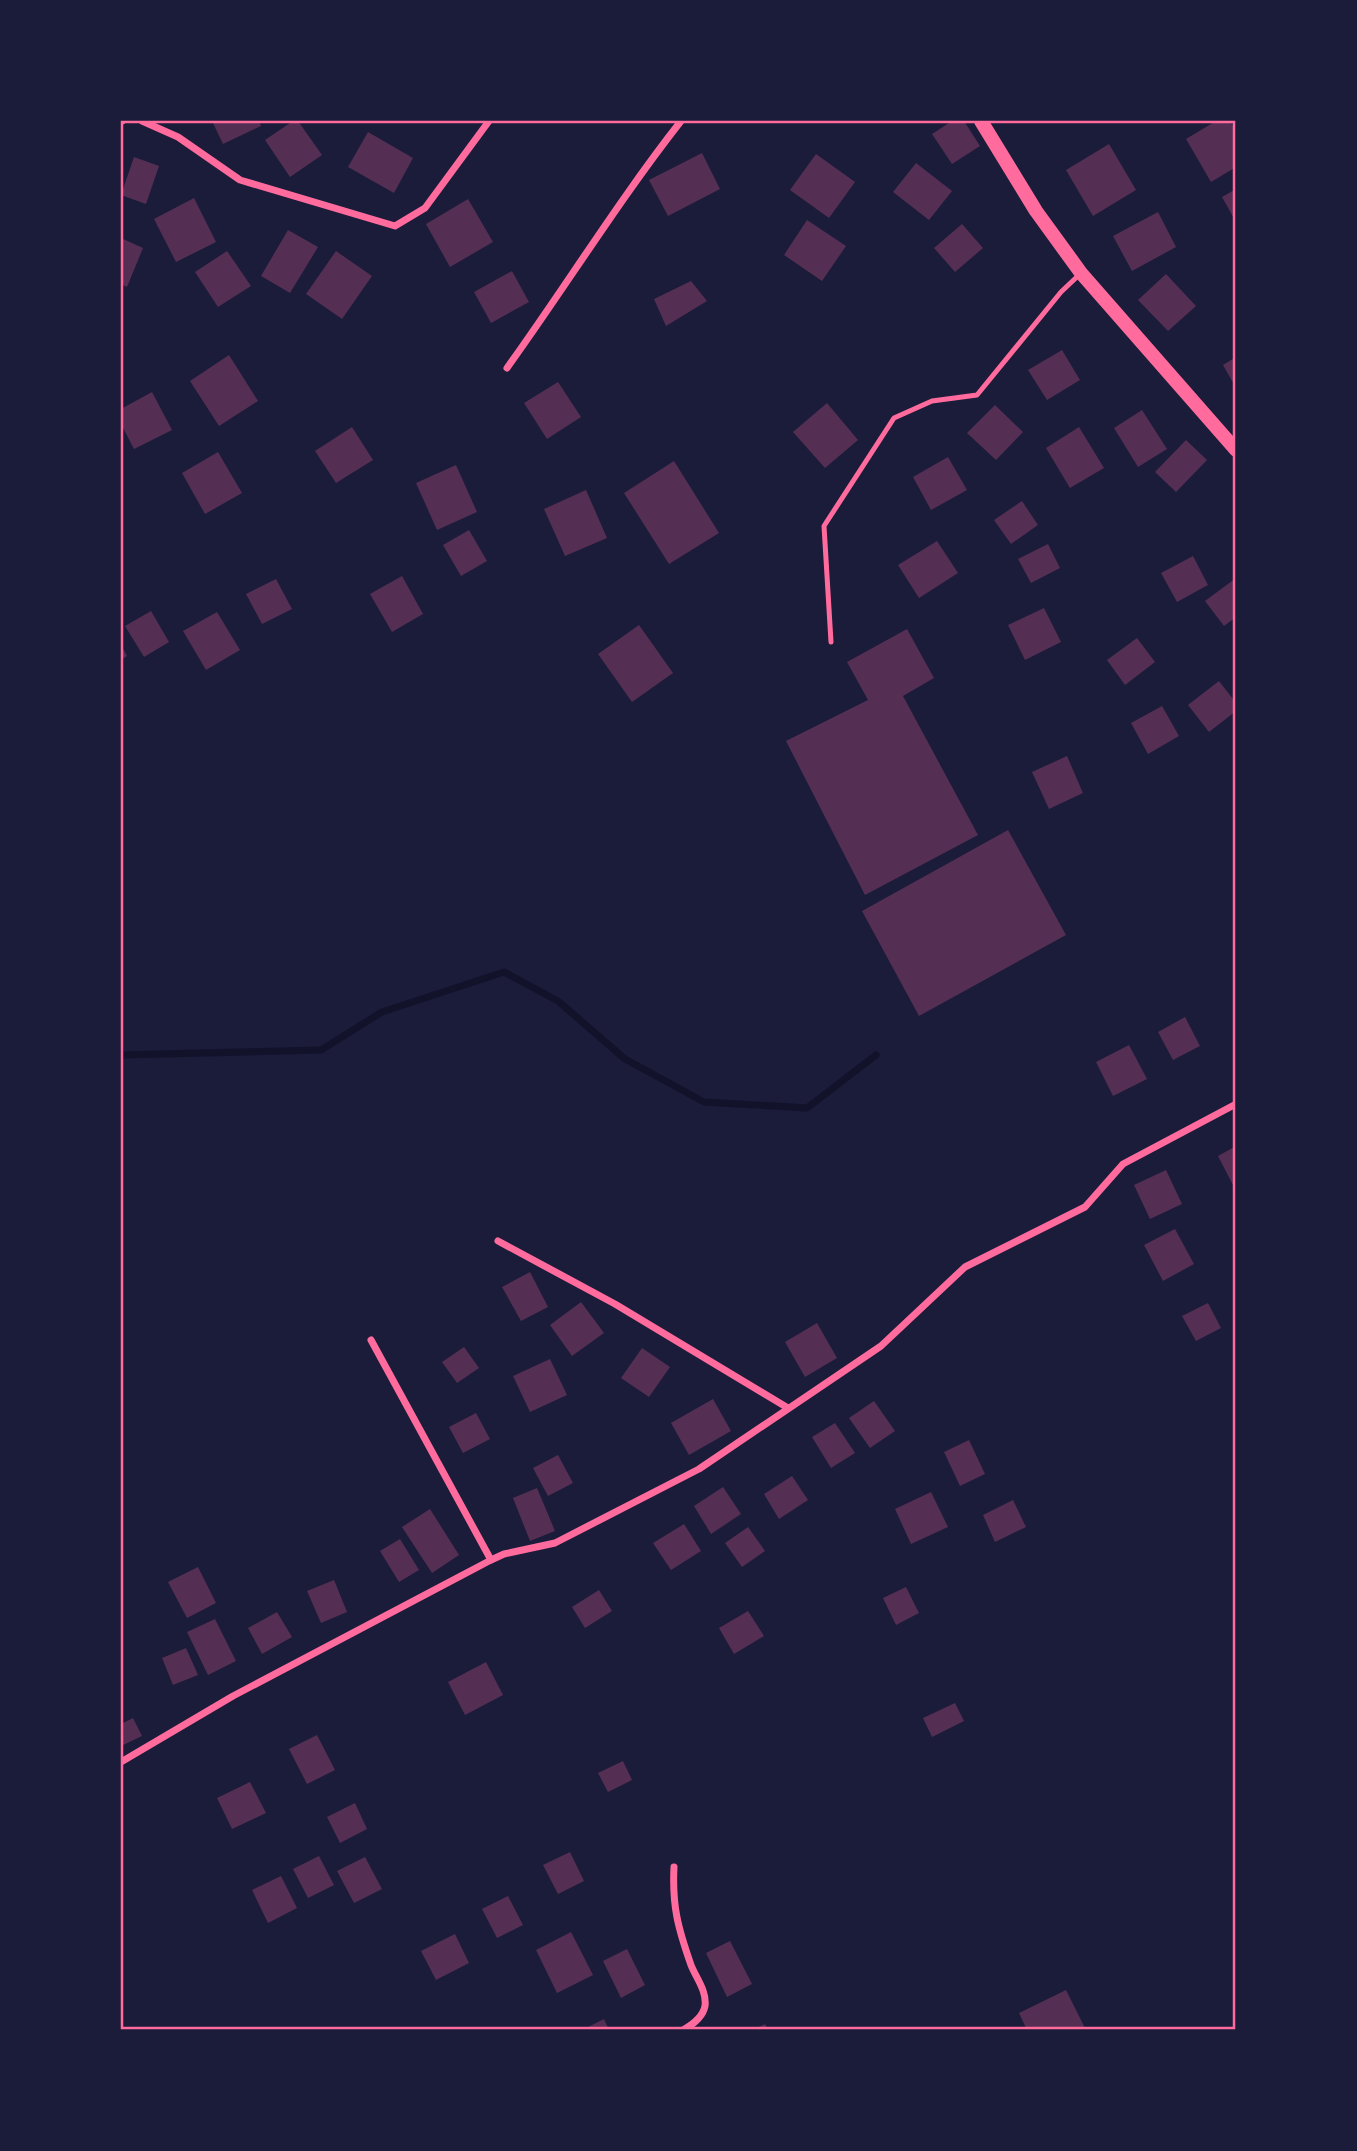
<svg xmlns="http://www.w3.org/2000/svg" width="1357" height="2151" font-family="'Exo 2',sans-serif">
<rect width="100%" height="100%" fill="#1b1b3a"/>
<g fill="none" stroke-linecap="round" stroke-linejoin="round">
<polyline stroke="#12122b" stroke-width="7" points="121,1055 321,1050 382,1012 504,972 558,1001 625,1059 704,1102 807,1108 876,1055"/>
</g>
<g fill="#542f53">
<polygon points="212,121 259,121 261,126 223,144"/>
<polygon points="293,121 298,121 322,155 290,177 265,140"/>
<polygon points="952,121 964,121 980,146 952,164 932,134"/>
<polygon points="1216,121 1230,121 1236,131 1236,167 1211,182 1186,139"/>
<polygon points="368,132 413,158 394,193 348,167"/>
<polygon points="1109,144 1136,190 1093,216 1066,170"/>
<polygon points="702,153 720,189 668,216 649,180"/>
<polygon points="816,154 855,182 829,218 790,190"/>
<polygon points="134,157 159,166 146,204 121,195"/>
<polygon points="916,163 952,191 929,220 893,192"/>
<polygon points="1236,189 1236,222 1222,197"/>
<polygon points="194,198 216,242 176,262 154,219"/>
<polygon points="468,199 493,242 450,267 426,224"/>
<polygon points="1158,212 1176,247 1132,271 1113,236"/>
<polygon points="807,220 846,246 822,281 784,255"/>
<polygon points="962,224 983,248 955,272 934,248"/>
<polygon points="288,230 318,247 290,293 261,276"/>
<polygon points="121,238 143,248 127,287 121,284"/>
<polygon points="227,251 251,286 218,307 195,272"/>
<polygon points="336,251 372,276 342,319 306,294"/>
<polygon points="512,271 529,302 491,323 474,292"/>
<polygon points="1166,274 1196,306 1168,331 1138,300"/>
<polygon points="691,281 707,301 666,326 654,299"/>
<polygon points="1062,350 1080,380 1047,400 1028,370"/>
<polygon points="229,355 258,401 219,426 190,381"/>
<polygon points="1236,357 1236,388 1223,365"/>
<polygon points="558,382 581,417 547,439 524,403"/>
<polygon points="152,392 172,430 134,449 121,424 121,409"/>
<polygon points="827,403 858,440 825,468 793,432"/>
<polygon points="995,405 1023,432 996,460 967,433"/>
<polygon points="1142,410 1167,449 1138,467 1114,428"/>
<polygon points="352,427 373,460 336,483 315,451"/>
<polygon points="1079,427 1104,468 1070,488 1046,448"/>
<polygon points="1186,440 1207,460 1176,492 1155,472"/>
<polygon points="218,452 242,493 205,514 182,473"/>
<polygon points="948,457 967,490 931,510 913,477"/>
<polygon points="674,461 719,533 669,564 624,493"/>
<polygon points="456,465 477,512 437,530 416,483"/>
<polygon points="586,490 607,538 565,556 544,509"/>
<polygon points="1022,501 1038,525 1011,544 994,520"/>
<polygon points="469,530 487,561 461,576 443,545"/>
<polygon points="937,541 958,573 919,598 898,565"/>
<polygon points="1048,544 1060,568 1031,583 1018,559"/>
<polygon points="1193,556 1208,585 1177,602 1161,573"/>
<polygon points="402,576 423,614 392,632 370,594"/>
<polygon points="1236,578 1236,617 1224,626 1205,601"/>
<polygon points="276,579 292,609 262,624 246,594"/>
<polygon points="1044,608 1061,642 1025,660 1008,625"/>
<polygon points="151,611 169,642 144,657 125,626"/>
<polygon points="217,612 240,650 206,670 183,631"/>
<polygon points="639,625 673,673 632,702 598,654"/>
<polygon points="907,629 934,678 903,696 978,835 865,895 786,741 868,700 847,662"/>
<polygon points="1137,638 1155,662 1125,685 1107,660"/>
<polygon points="121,645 127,656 121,660"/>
<polygon points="1219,681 1236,703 1236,711 1209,732 1188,705"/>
<polygon points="1162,706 1179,736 1148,754 1131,723"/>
<polygon points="1067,756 1083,793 1049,809 1032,772"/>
<polygon points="1008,830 1066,935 919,1016 862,911"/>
<polygon points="1185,1017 1200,1046 1173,1060 1158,1032"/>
<polygon points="1129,1045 1147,1079 1113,1096 1096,1062"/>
<polygon points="1236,1146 1236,1186 1234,1187 1218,1156"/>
<polygon points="1166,1170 1182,1204 1150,1219 1134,1185"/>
<polygon points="1175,1229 1194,1264 1163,1281 1144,1245"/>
<polygon points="530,1272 548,1307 521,1321 502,1287"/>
<polygon points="581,1302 604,1333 572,1356 550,1325"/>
<polygon points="1208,1303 1221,1328 1196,1341 1182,1316"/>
<polygon points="817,1323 837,1358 805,1377 785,1342"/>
<polygon points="464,1347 479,1368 457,1383 442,1362"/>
<polygon points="642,1348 670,1367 649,1397 621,1378"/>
<polygon points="550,1359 567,1395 530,1412 513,1376"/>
<polygon points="713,1399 731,1431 689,1455 671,1423"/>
<polygon points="874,1401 895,1431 870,1448 849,1418"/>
<polygon points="476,1413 490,1439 463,1453 449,1427"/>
<polygon points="835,1423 855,1453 831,1468 812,1437"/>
<polygon points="969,1440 985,1474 960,1486 944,1452"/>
<polygon points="558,1455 573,1483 548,1496 533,1468"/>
<polygon points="792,1476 808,1500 779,1519 764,1494"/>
<polygon points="723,1487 741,1514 711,1534 694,1506"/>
<polygon points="537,1488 555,1531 530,1541 513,1498"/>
<polygon points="931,1492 948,1527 911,1544 895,1509"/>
<polygon points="1013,1500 1026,1527 995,1542 983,1515"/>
<polygon points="430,1509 459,1555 432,1573 402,1527"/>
<polygon points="684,1524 701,1551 671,1570 653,1543"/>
<polygon points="748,1527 765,1551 742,1567 725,1543"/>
<polygon points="400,1539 419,1570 399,1582 380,1551"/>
<polygon points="198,1567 216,1603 187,1618 168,1582"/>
<polygon points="334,1580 347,1612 321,1623 307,1591"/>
<polygon points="906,1587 919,1613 896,1625 883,1598"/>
<polygon points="599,1590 612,1611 585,1628 572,1607"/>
<polygon points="748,1611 764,1636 734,1654 719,1628"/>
<polygon points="277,1612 292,1637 262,1654 248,1628"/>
<polygon points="215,1619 236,1661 208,1675 187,1632"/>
<polygon points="186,1648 198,1675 173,1685 162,1658"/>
<polygon points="486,1662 503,1695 465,1715 448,1682"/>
<polygon points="955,1703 964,1721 932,1737 923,1718"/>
<polygon points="133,1718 142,1736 121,1746 121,1724"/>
<polygon points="317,1735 335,1770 307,1784 289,1749"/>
<polygon points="623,1761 632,1780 608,1792 598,1773"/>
<polygon points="250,1782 266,1813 232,1829 217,1798"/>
<polygon points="355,1803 367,1829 340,1843 327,1817"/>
<polygon points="570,1852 584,1881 558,1894 543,1865"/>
<polygon points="319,1856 334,1885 308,1898 293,1869"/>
<polygon points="365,1857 382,1889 354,1903 337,1871"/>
<polygon points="281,1876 297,1908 268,1923 252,1890"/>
<polygon points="508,1896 523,1925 497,1938 482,1909"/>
<polygon points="571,1932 593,1975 557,1993 536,1950"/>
<polygon points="455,1934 469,1963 436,1980 421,1951"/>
<polygon points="730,1941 752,1984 727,1997 706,1953"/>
<polygon points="627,1949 645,1985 621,1998 603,1961"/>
<polygon points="1066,1990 1085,2028 1027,2030 1019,2013"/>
<polygon points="604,2019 609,2030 582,2030"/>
<polygon points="765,2024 768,2030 752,2030"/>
</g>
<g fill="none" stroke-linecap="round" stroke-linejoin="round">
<polyline stroke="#ff6b9d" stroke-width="5" points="831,642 824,526 894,418 932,401 977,395 1061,292 1081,273"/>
<g stroke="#ff6b9d" stroke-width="7">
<polyline points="121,121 122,121"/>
<polyline points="142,121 178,137 240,180 395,226 425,208 489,121"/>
<path d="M507,368C566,286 619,200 681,121"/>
<polyline points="498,1241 615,1304 788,1408"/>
<polyline points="371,1340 491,1560"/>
<polyline points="121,1762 233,1696 491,1560 504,1554 555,1543 699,1469 881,1346 965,1267 1085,1207 1123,1164 1236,1104"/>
<path d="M674,1867C672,1906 678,1928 691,1965C696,1978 707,1991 705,2006C703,2017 692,2025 683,2030"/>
</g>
<polyline stroke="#ff6b9d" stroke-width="14" points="981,121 1036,211 1081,273 1236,450"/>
</g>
<rect width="1357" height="2151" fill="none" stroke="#1b1b3a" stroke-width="245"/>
<rect x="122" y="122" width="1112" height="1906" fill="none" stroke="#ff6b9d" stroke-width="2.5"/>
</svg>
